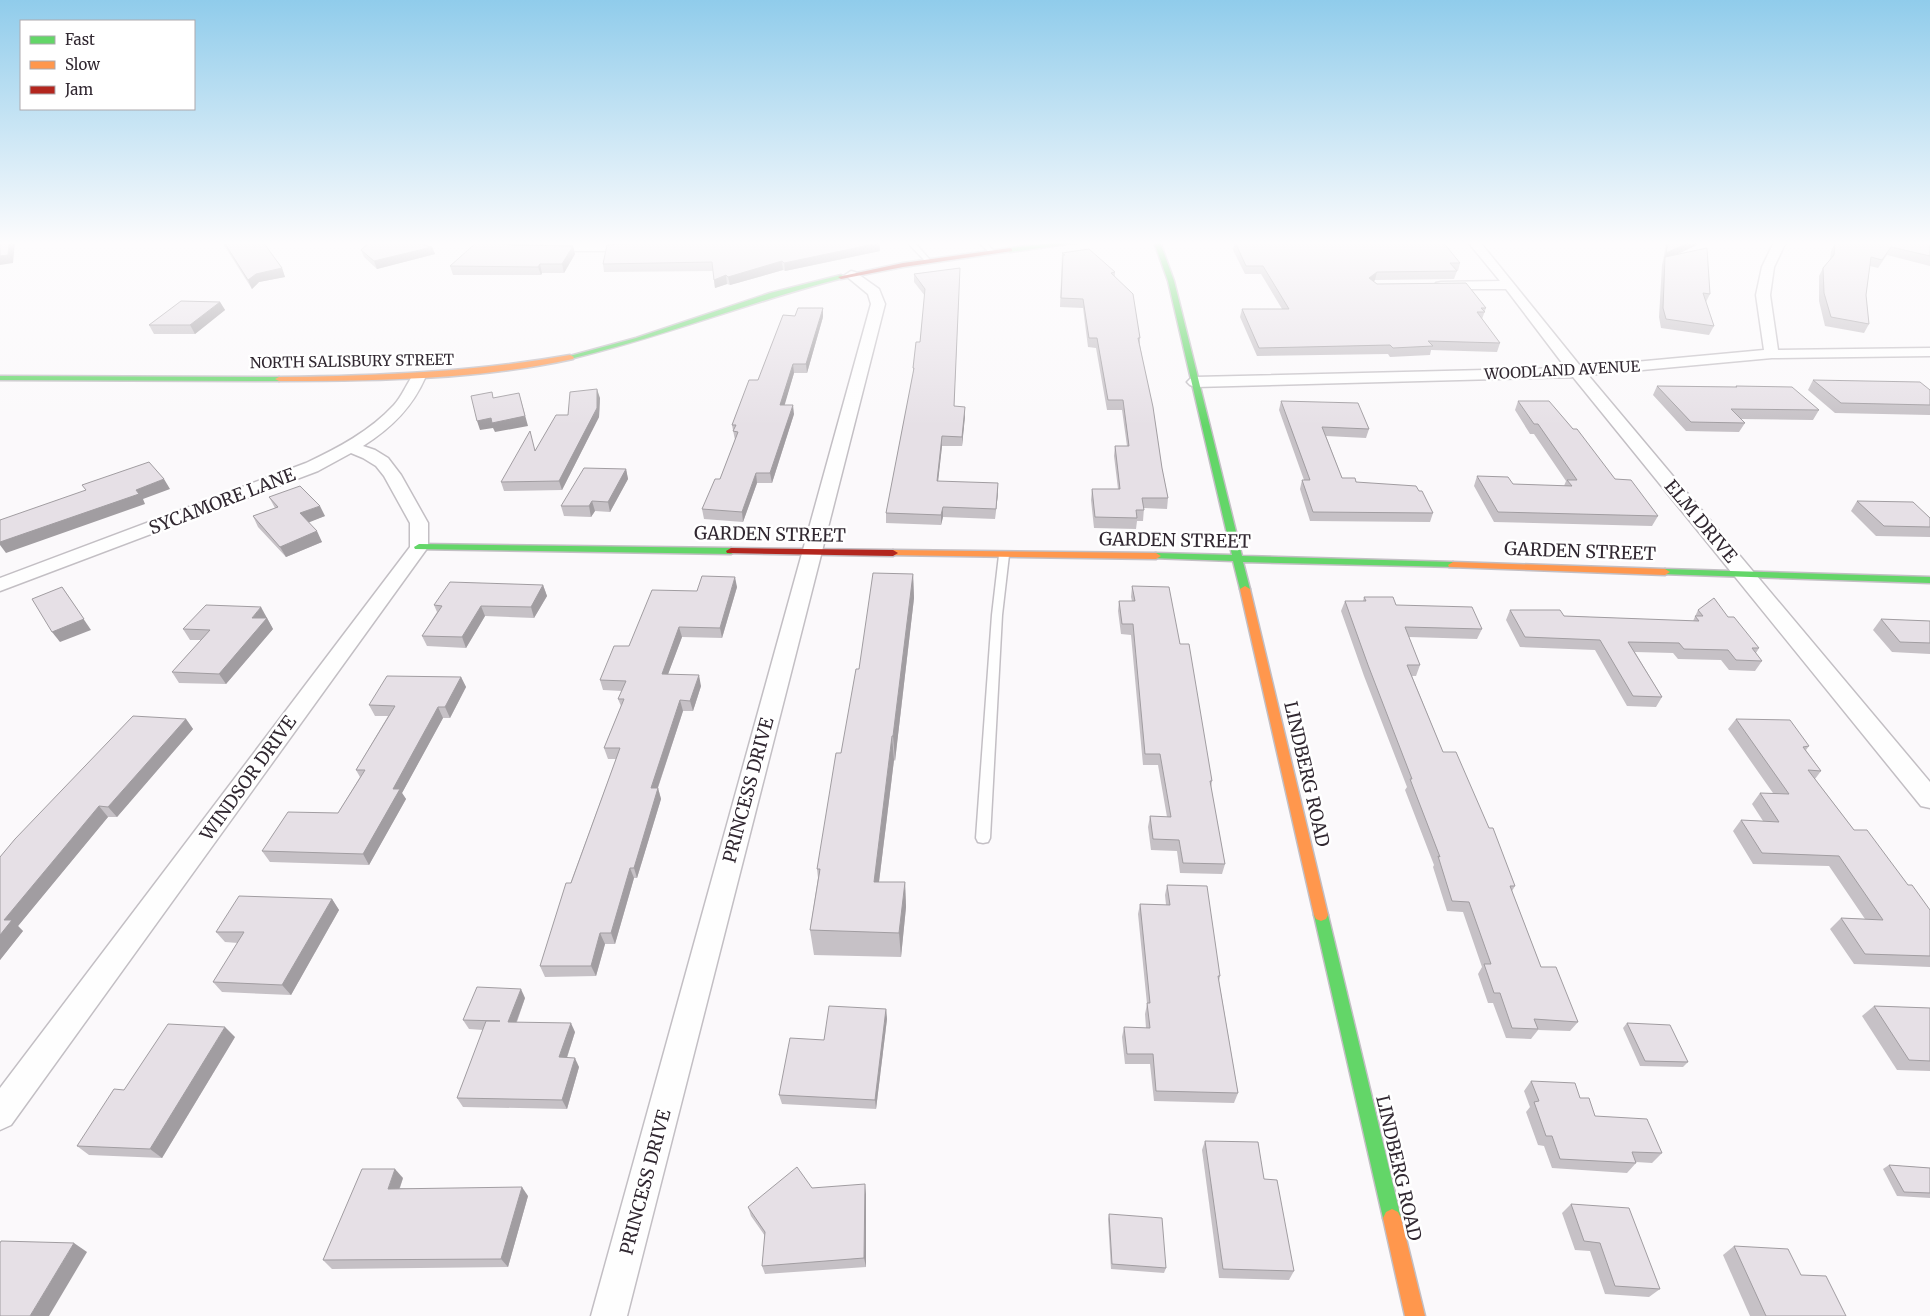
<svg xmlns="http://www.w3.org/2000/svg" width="1930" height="1316" font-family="Merriweather,serif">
<rect width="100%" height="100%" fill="#fbf9fb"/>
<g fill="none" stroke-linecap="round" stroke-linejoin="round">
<g stroke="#c3bfc4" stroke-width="3">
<g id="lane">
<polygon points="907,242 914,242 930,260 930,262 926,262"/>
<polygon points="978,242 985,242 995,252 990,253"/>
<polygon points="1004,552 1009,555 1002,615 990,838 988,842 983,843 978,842 976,838 992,615 999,555"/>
</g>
</g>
<g stroke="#c3bfc4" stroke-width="3">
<g id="street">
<polygon points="640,242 678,242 672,246 629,251 545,251 539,247 545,243"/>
<polygon points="1468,242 1480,242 1581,367 1764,350 1756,295 1762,267 1774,242 1786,242 1774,267 1770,295 1778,350 1930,348 1930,356 1772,358 1588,375 1930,782 1930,808 1921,806 1573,377 1195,387 1190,385 1187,382 1190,379 1195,377 1566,368 1506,289 1436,289 1435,286 1436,283 1441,282 1500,281"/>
<polygon points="851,271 855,272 879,289 885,304 627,1316 591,1316 871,304 868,294 845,275"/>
<path d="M418,374L423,375L425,378C412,408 390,429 363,446L375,450L388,458L401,475L428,523V547L11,1125L0,1130V1088L410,547V523L384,476L376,466L363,458L351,453L318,471L0,591V578L306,463C338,448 370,431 394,405C402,396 406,385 413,375Z"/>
</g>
</g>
<g stroke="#c3bfc4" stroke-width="3">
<g id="fast">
<polygon points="1061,242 1081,242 1010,252 1007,250 1010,248"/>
<polygon points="1154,242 1160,242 1174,281 1242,556 1453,562 1458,565 1457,567 1243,562 1250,589 1245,592 1240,589 1233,561 1152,558 1151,556 1152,554 1156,553 1232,555 1168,281"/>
<path d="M841,275L844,277L843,278C751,301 663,337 570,359L566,357L636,338L770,293Z"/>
<polygon points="0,376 279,377 283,379 279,381 0,380"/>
<polygon points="419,544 731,548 736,551 731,554 415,549 414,547"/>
<polygon points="1665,569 1930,577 1930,583 1661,574 1660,572"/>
<polygon points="1321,909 1326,911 1328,915 1401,1218 1398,1224 1392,1227 1386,1224 1383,1218 1314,915 1316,911"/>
</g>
</g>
<g stroke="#c3bfc4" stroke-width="3">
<g id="slow">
<path d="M570,355L574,357L573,359C477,380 376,381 279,381L275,379L279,377C377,376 473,372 570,355Z"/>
<polygon points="893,550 1156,553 1161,556 1156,559 889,555 888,553"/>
<polygon points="1453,562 1665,569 1670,572 1665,575 1449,567 1448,565"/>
<polygon points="1245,586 1250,589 1328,915 1326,919 1321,921 1316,919 1314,915 1240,589"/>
<polygon points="1392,1209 1398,1212 1401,1218 1425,1316 1405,1316 1383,1218 1386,1212"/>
</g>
</g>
<g stroke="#c3bfc4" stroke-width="3">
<g id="jam">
<polygon points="1010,248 1012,249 1012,251 903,267 841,279 838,277 903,263"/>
<polygon points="731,548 893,550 898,553 893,556 727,553 726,551"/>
</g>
</g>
<use href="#lane" fill="#fefefe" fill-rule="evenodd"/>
<use href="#street" fill="#fefefe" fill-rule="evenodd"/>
<use href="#fast" fill="#63d668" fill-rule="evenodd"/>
<use href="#slow" fill="#ff974d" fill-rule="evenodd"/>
<use href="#jam" fill="#b3261e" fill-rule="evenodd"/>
</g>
<g fill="#c6c1c6">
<polygon points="222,242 263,242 282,268 285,277 259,282 252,289"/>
<polygon points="370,242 417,242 416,243 432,247 435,254 377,269 364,257 361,250"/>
<polygon points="1235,242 1460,263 1458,271 1457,271 1454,279 1375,280 1374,281 1377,284 1486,308 1482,319 1500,343 1497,352 1431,350 1430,355 1390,357 1388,354 1257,356 1240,317 1242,309 1282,309 1261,274 1245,274 1233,250"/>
<polygon points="1666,242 1703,242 1678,254 1710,294 1706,302 1714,326 1709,335 1661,328 1659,317 1662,265 1663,261 1663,262"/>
<polygon points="1930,242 1930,266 1887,255 1878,268 1870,266 1866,295 1869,324 1864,333 1825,326 1819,301 1819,276 1823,268 1830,260 1831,251 1835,243"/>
<polygon points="879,243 880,251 785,271 783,270 730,285 727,284 715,288 713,271 604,272 603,264"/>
<polygon points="512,245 573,246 575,254 564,273 542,273 541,275 453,275 450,266"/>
<polygon points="1062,253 1115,272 1115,276 1140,338 1140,345 1162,468 1168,498 1167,509 1144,508 1143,521 1137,521 1136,529 1094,528 1091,500 1092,489 1118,489 1114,456 1115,446 1127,446 1122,410 1107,410 1096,348 1088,347 1083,308 1060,307"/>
<polygon points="960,268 954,406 965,416 962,446 942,446 938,481 998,493 995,519 943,517 941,525 886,523 886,513 913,375 913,368 920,342 925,296 914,282 914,274"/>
<polygon points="220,302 225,310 195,334 154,334 149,325"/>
<polygon points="823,317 807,373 794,373 784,405 794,414 772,483 757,483 743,522 704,519 702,509 720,479 735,440 732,425 758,380"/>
<polygon points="1813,380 1930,390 1930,415 1835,413 1808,390"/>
<polygon points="1657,386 1735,387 1736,386 1819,410 1813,420 1741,419 1745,423 1739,432 1686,431 1653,395"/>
<polygon points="600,398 599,417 562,490 504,491 501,482 535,450 568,415"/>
<polygon points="1281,401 1369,429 1366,438 1326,436 1342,478 1356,482 1433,513 1430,522 1310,521 1300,489 1302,480 1304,480 1279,410"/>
<polygon points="1518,401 1615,479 1658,516 1652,526 1494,522 1474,486 1477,476 1513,484 1564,486 1566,481 1534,434 1530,434 1515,410"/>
<polygon points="626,469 628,479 610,512 595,511 591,517 564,516 561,506"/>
<polygon points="269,497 325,516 308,522 322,542 286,557 258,527 253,516 275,508"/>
<polygon points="1857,501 1930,518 1930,537 1876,536 1851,511"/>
<polygon points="913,574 914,598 895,761 894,760 879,882 905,882 906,907 901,957 814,955 810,930 818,878 817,869 841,753 859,669"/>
<polygon points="543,585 547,596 534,618 485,616 466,648 427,646 422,636 437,612 434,605"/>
<polygon points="1132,586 1180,644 1212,781 1211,788 1225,864 1222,874 1180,873 1177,851 1151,850 1148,827 1150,816 1167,817 1158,765 1143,765 1131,635 1121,634 1118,611 1119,601 1132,601 1131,597"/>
<polygon points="737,587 722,638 682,637 668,674 701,686 693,711 683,711 658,788 661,799 637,878 634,878 615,944 605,944 596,976 545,977 540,966 616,759 608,759 604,748 621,706 618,699 622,691 603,690 600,680 629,646 697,591"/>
<polygon points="1364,597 1482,629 1477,639 1409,637 1420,665 1416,676 1412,676 1443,752 1489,828 1515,886 1512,891 1541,967 1578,1022 1570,1031 1538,1030 1531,1039 1506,1038 1493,1003 1488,1003 1478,974 1482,967 1463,912 1447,911 1433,867 1434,865 1405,790 1407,787 1364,676 1341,611 1345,601 1363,601"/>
<polygon points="1510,610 1564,616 1693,621 1698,610 1728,617 1759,648 1756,653 1762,661 1755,671 1729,670 1721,660 1678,659 1673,653 1635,652 1662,697 1656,707 1627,706 1595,650 1520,647 1506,620"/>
<polygon points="267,618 273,629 226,684 179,683 172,672 201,640 190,640 183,629"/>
<polygon points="1881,619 1930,621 1930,654 1892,652 1873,630"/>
<polygon points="461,677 466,687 450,718 443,718 402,793 406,799 369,865 270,862 262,851 338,813 360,777 356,770 388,716 375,716 369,705"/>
<polygon points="186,719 193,729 117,817 108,817 18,926 23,931 0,960 0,857"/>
<polygon points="1736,719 1809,746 1806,750 1821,771 1815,779 1854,830 1908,885 1930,910 1930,967 1854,964 1830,929 1841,918 1865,919 1829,866 1753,864 1733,831 1741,820 1763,821 1752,804 1760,793 1773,793 1728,729"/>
<polygon points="1167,885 1220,976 1219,981 1238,1093 1234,1103 1154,1101 1150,1064 1125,1064 1122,1037 1124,1027 1146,1028 1145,1014 1147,1004 1138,914 1140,904 1166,905 1165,895"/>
<polygon points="332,899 339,910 291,995 222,992 213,982 238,943 225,942 216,932"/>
<polygon points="525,998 517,1022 575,1032 567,1058 579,1067 567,1109 463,1107 457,1098 483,1030 469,1029 463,1020"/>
<polygon points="1874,1006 1930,1008 1930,1071 1897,1070 1862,1016"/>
<polygon points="886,1009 887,1019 876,1109 782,1104 779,1095 824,1040"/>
<polygon points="1627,1023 1688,1062 1683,1067 1640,1066 1623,1028"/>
<polygon points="235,1037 162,1158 89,1155 77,1146 124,1090"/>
<polygon points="1531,1081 1580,1098 1595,1116 1662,1153 1652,1163 1636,1162 1636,1163 1627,1173 1552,1168 1544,1146 1538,1145 1526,1112 1530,1107 1524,1091"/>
<polygon points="1205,1141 1264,1179 1294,1271 1289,1280 1219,1278 1202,1150"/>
<polygon points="1889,1165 1930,1168 1930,1198 1897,1196 1883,1169"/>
<polygon points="403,1178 400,1188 528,1196 508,1267 332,1269 323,1260"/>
<polygon points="812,1188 866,1194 866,1267 765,1274 762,1266 765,1236 751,1216 748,1207"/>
<polygon points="1571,1204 1660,1289 1649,1297 1605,1294 1590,1251 1575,1250 1562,1213"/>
<polygon points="1109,1214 1166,1268 1164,1273 1111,1269 1108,1219"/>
<polygon points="1734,1246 1846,1316 1750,1316 1723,1255"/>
</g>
<g fill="#a19da1">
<polygon points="9,242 15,242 13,263 0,265 0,256"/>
<polygon points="1690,242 1703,242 1665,260 1665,257 1663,262 1666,253"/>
<polygon points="879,243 880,251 785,271 784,263"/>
<polygon points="573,246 575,254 564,273 562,264"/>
<polygon points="432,247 435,254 377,269 374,261"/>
<polygon points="782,261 783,270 730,285 728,277"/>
<polygon points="540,264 542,273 541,275 538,267"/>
<polygon points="282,268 285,277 259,282 252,289 248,280 256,274"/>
<polygon points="1377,272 1375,280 1367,287 1369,278"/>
<polygon points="726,275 727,284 715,288 714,280"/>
<polygon points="220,302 225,310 195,334 190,325"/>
<polygon points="823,308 823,317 807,373 806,364"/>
<polygon points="793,364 794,373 782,414 780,405"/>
<polygon points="597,389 600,398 599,417 562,490 559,481"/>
<polygon points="519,393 528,426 495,432 493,428 480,430 477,421"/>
<polygon points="793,405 794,414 772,483 770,473"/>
<polygon points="965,407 965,416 962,446 962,437"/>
<polygon points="942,436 942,446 937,491 937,481"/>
<polygon points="626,469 628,479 610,512 608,502"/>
<polygon points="756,473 757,483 743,522 742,512"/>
<polygon points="164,479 170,489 143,499 145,504 6,553 0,545 0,542"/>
<polygon points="998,483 998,493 995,519 996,509"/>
<polygon points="592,501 595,511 591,517 589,506"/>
<polygon points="320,506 325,516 305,524 300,513"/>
<polygon points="943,507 943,517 941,525 941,515"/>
<polygon points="317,531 322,542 286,557 280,547"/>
<polygon points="913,574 914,598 895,761 893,736"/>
<polygon points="735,577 737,587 722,638 720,628"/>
<polygon points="543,585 547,596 534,618 531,607"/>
<polygon points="62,587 91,630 60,642 52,632"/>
<polygon points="481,606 485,616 466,648 462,637"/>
<polygon points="261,607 273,629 226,684 219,674 252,618"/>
<polygon points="679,627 682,637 664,685 662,674"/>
<polygon points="699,675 701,686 693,711 690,701"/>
<polygon points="461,677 466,687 450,718 445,707"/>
<polygon points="680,700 683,711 654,799 651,788"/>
<polygon points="438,707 443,718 402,793 406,799 369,865 363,854 393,789"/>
<polygon points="186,719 193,729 117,817 108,807"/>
<polygon points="892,736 894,760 876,906 874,882"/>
<polygon points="658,788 661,799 637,878 634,868"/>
<polygon points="99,806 108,817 18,926 23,931 0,960 0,935 4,920"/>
<polygon points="630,868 634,878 615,944 611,933"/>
<polygon points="905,882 906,907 901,957 899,933"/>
<polygon points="332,899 339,910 291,995 282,985"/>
<polygon points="600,933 605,944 596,976 591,966"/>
<polygon points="521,989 525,998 513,1031 508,1022"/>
<polygon points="886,1009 887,1019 876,1109 875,1100"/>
<polygon points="571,1023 575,1032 564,1066 559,1057"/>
<polygon points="225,1027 235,1037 162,1158 150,1149"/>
<polygon points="575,1058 579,1067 567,1109 562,1100"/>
<polygon points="395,1169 403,1178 396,1198 388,1189"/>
<polygon points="865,1184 866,1194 866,1267 864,1258"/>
<polygon points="522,1187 528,1196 508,1267 501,1259"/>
<polygon points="74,1243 87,1252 49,1316 30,1316"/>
</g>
<g fill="#e6e0e6" stroke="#a19da1">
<polygon points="0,242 9,242 8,255 0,256"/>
<polygon points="224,242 263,242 282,268 256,274 248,280"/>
<polygon points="370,242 413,242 432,247 374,261 361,250"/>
<polygon points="477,242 493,242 512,245 573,246 562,264 540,264 538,267 450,266"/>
<polygon points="651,242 878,242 879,243 784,263 782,261 728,277 726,275 714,280 712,262 603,264 607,245"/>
<polygon points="1235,242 1443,242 1460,263 1450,263 1457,271 1377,272 1369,278 1377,284 1466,283 1486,308 1481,308 1485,312 1477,312 1500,343 1428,341 1433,346 1393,348 1390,345 1259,348 1242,309 1289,309 1263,266 1246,266"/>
<polygon points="1668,242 1690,242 1666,253"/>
<polygon points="1837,242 1930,242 1930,256 1891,247 1882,260 1871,257 1866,295 1869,324 1831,317 1824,293 1823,268 1834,255 1835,243"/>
<polygon points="1707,248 1710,294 1703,293 1714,326 1666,319 1663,308 1665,257"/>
<polygon points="1089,249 1115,272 1111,273 1133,294 1140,338 1138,338 1153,407 1162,468 1168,498 1142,498 1144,510 1136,510 1137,518 1095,517 1092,489 1120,489 1115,446 1129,446 1123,400 1108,400 1097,338 1089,338 1083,299 1061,298 1063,255 1065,255 1062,253"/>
<polygon points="960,268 954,406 965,407 962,437 942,436 937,481 998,483 996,509 943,507 941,515 886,513 914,368 913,368 916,342 920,342 925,289 914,274"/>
<polygon points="181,301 220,302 190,325 149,325"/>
<polygon points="798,308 823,308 806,364 793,364 780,405 793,405 770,473 756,473 742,512 702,509 715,479 720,479 738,432 733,431 736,425 732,425 749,380 758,380 783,315 795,316"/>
<polygon points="1813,380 1920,382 1930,390 1930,405 1841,403"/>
<polygon points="1657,386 1737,387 1736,386 1792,387 1819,410 1731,409 1745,423 1691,422"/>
<polygon points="597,389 597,408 559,481 501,482 530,431 535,451 556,415 568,415 570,392"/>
<polygon points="492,392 493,398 519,393 525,416 492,423 491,418 477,421 471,396"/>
<polygon points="1281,401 1358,403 1369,429 1322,427 1342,478 1355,478 1356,482 1416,486 1419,491 1422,491 1433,513 1313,512 1302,480 1310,480"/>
<polygon points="1518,401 1549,401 1573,429 1577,429 1615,479 1631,480 1658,516 1498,512 1477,476 1508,477 1513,484 1572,486 1567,480 1577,480 1538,424 1534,424"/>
<polygon points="149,462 164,479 136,490 139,494 0,542 0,520 86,490 82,485"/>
<polygon points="584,468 626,469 608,502 592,501 589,506 561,506"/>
<polygon points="300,486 320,506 300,513 317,531 280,547 253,516 278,507 269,497"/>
<polygon points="1857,501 1913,502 1930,518 1930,527 1884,526"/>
<polygon points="873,573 913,574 893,736 892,736 874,882 905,882 899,933 810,930 820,869 817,869 836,753 841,753 856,669 859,669"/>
<polygon points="702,576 735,577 720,628 679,627 662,674 699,675 690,701 680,700 651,788 658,788 634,868 630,868 611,933 600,933 591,966 540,966 566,883 571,883 620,748 604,748 624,699 618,699 626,681 600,680 614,646 629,646 652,590 697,591"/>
<polygon points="450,582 543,585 531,607 481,606 462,637 422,636 442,606 434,605"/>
<polygon points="1132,586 1169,587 1180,644 1189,644 1212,781 1210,781 1225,864 1183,863 1179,840 1153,839 1150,816 1171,817 1160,754 1145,754 1133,624 1122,624 1119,601 1135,601"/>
<polygon points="62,587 84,619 52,632 32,599"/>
<polygon points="1364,597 1393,597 1396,605 1472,607 1482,629 1405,627 1420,665 1407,665 1443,752 1456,752 1489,828 1493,828 1515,886 1510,886 1541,967 1556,967 1578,1022 1534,1019 1538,1029 1512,1028 1500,993 1494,993 1484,964 1491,964 1469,902 1452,901 1438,856 1440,857 1410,779 1412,779 1368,665 1345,601 1366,601"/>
<polygon points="1714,598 1728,617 1734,617 1759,648 1752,648 1762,661 1736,660 1728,650 1684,649 1679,643 1628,642 1662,697 1633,696 1600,640 1525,637 1510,610 1560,610 1564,616 1699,621 1695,616 1703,616 1698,610"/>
<polygon points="206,605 261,607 252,618 267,618 219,674 172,672 210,630 183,629"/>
<polygon points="1881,619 1930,621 1930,643 1900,642"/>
<polygon points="387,676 461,677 445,707 438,707 393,789 400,789 363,854 262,851 288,812 338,813 365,770 356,770 395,706 369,705"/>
<polygon points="133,716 186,719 108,807 99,806 4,920 12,920 0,935 0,857 15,839"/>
<polygon points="1736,719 1790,720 1809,746 1803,747 1821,771 1808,770 1854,830 1867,830 1908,885 1912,885 1930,910 1930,956 1865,954 1841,918 1883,920 1839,856 1762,853 1741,820 1779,822 1760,793 1789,794"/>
<polygon points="1167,885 1207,886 1220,976 1218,976 1238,1093 1156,1091 1153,1054 1127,1054 1124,1027 1150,1028 1147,1003 1150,1003 1140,904 1170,905"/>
<polygon points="239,896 332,899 282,985 213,982 244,932 216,932"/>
<polygon points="477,987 521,989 508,1022 571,1023 559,1057 575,1058 562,1100 457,1098 486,1021 500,1021 463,1020"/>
<polygon points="829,1006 886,1009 875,1100 779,1095 790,1038 824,1040"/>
<polygon points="1874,1006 1930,1008 1930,1061 1909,1060"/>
<polygon points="1627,1023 1670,1025 1688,1062 1645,1061"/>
<polygon points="168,1024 225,1027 150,1149 77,1146 114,1089 124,1090"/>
<polygon points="1531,1081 1575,1083 1580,1098 1589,1098 1595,1116 1647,1119 1662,1153 1632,1152 1636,1163 1560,1159 1552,1136 1546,1136 1534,1102 1539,1101"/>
<polygon points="1205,1141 1258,1142 1264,1179 1277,1180 1294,1271 1223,1269"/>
<polygon points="1889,1165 1930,1168 1930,1193 1904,1192"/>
<polygon points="797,1167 812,1188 865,1184 864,1258 762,1266 765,1232 748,1207"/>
<polygon points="362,1169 395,1169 388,1189 522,1187 501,1259 323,1260"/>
<polygon points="1571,1204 1629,1208 1660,1289 1615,1286 1600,1243 1584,1241"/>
<polygon points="1109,1214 1162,1218 1166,1268 1112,1264"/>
<polygon points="1,1241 74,1243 30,1316 0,1316 0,1243"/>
<polygon points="1734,1246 1788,1249 1801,1275 1826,1276 1846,1316 1766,1316"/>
</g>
<linearGradient id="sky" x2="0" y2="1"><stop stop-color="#90cceb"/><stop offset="0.57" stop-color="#fdfcfd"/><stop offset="1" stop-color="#fdfcfd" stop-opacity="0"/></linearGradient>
<rect width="1930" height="426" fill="url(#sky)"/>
<g text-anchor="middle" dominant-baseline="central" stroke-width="5" stroke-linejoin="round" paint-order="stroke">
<g font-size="15" fill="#312831" stroke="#fff">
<text transform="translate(352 361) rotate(-1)">NORTH SALISBURY STREET</text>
<text transform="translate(1562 370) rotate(-3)">WOODLAND AVENUE</text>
</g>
<g font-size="18" fill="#312831" stroke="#fff">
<text transform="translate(222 501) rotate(-21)">SYCAMORE LANE</text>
<text transform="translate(1701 521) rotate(50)">ELM DRIVE</text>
<text transform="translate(770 534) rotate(1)">GARDEN STREET</text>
<text transform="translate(1175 540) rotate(1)">GARDEN STREET</text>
<text transform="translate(1580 551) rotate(2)">GARDEN STREET</text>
<text transform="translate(1307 774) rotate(77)">LINDBERG ROAD</text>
<text transform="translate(248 778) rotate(-54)">WINDSOR DRIVE</text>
<text transform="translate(748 790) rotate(-75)">PRINCESS DRIVE</text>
<text transform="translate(1399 1168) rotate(77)">LINDBERG ROAD</text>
<text transform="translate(645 1182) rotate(-75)">PRINCESS DRIVE</text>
</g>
</g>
<rect x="20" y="20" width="175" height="90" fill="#ffffff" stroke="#ada9ad"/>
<rect x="30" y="36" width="25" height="8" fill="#63d668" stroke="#ada9ad"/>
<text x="65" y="45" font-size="15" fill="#312831">Fast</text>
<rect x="30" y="61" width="25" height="8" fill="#ff974d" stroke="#ada9ad"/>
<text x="65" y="70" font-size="15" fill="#312831">Slow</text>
<rect x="30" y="86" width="25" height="8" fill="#b3261e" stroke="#ada9ad"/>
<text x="65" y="95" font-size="15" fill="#312831">Jam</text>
</svg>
